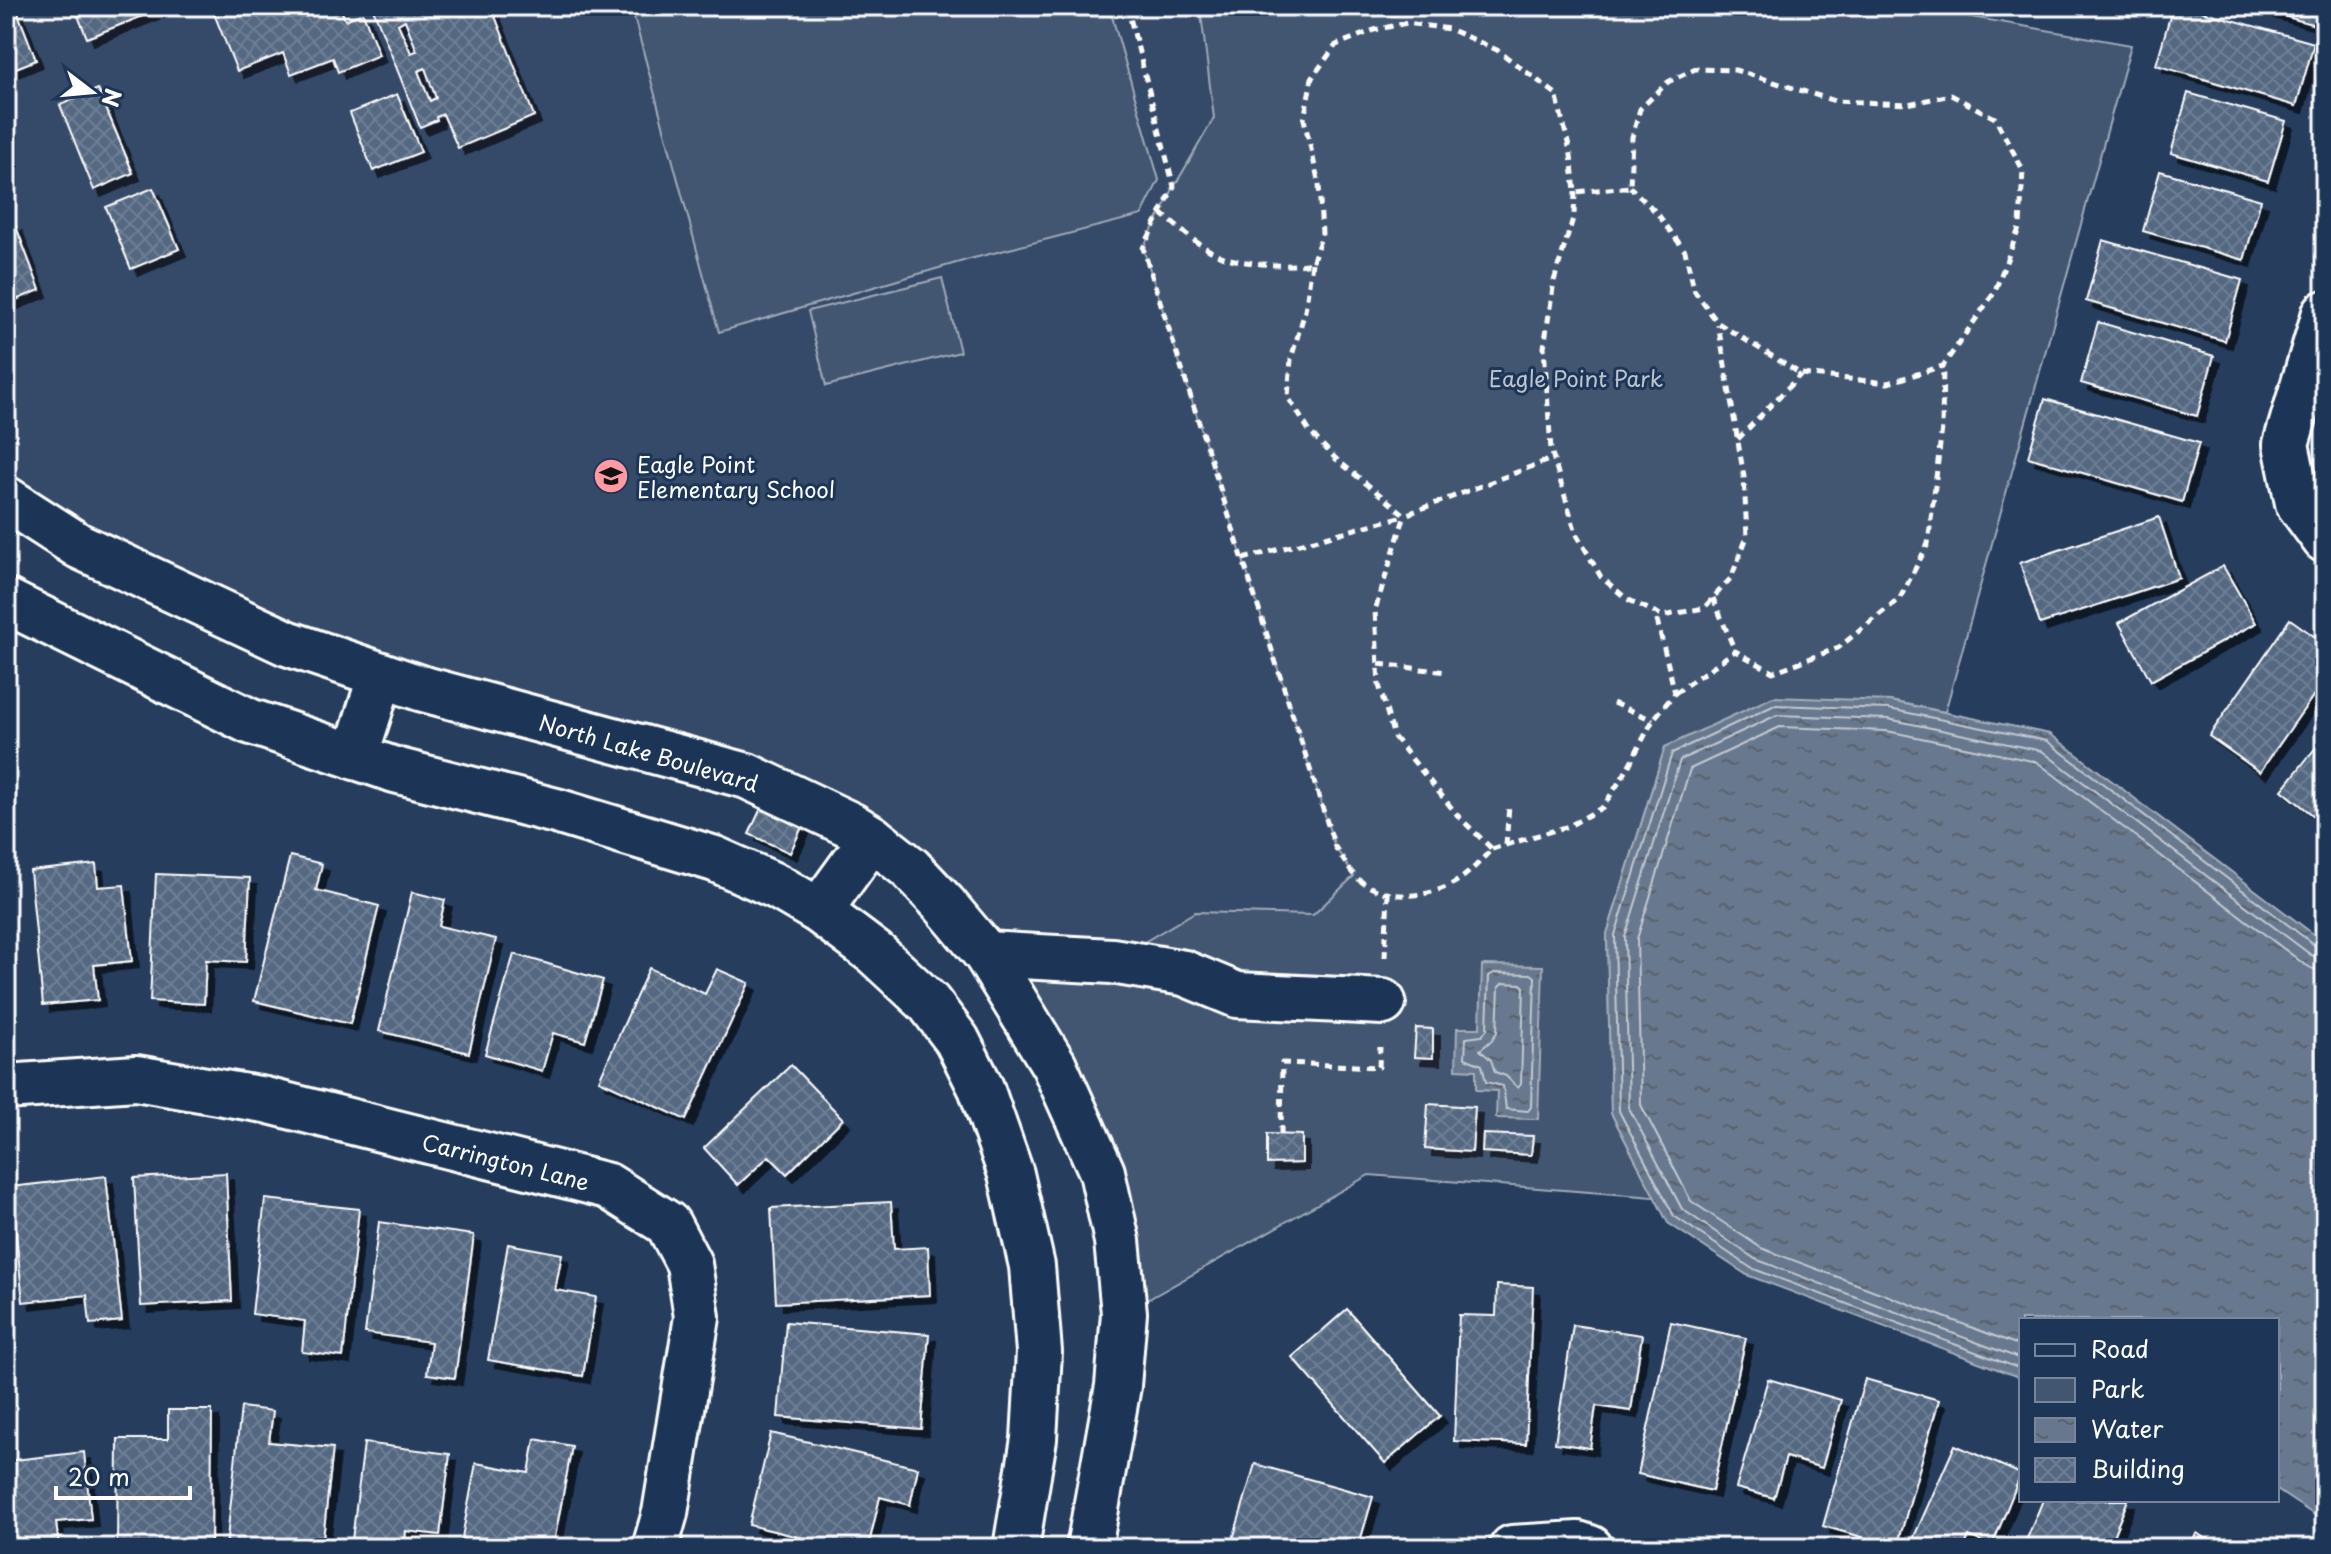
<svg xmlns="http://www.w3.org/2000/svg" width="2331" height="1554" font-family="'Playpen Sans',sans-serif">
<defs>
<pattern id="water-ripples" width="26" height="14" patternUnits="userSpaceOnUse" patternTransform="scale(2)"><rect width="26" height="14" fill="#67788e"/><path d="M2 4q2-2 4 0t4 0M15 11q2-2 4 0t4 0" fill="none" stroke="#5a626d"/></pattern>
<pattern id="building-cross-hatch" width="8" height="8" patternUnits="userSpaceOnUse" patternTransform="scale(2)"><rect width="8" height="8" fill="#556781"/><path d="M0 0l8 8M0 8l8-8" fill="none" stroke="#6e7e94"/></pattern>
<filter id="shadow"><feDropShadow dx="7" dy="7" stdDeviation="0" flood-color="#0009"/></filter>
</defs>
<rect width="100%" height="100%" fill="#263d5e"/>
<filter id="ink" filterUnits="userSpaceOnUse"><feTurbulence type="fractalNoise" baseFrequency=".0125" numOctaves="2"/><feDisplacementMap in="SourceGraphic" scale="16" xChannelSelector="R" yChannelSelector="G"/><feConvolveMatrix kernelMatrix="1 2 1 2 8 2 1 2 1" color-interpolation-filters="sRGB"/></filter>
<g filter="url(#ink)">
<polygon fill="#344a68" points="6,6 1200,6 1214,118 1174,187 1143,248 1335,847 1355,876 1313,915 1195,912 1112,961 986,954 872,838 420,688 6,499"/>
<g fill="#425672" stroke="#a0aab8" stroke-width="2">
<polygon points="631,6 1109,6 1159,180 1142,215 970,259 719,332"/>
<polygon points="1200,6 1909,6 2131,45 1945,712 1890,701 1665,747 1607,934 1611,1113 1655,1197 1369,1175 1124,1313 1117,1241 986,954 1112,961 1195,912 1313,915 1354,876 1335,847 1143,248 1174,187 1214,118"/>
<polygon points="942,278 960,352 826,386 808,311"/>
</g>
<g fill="url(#water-ripples)" stroke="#a4aebb" stroke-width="2">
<polygon points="1773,697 1890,701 2050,734 2325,943 2325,1522 2277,1490 2277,1320 2021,1320 2021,1378 1747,1275 1668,1223 1611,1113 1607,934 1665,747"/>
<polygon points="1482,965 1543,966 1538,1119 1496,1118 1497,1091 1476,1090 1476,1070 1456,1069 1457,1028 1480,1028"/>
</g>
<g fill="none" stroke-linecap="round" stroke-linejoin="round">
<g stroke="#c2c9d2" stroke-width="2">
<polygon points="1494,973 1531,974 1535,977 1531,1107 1528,1111 1506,1109 1503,1086 1486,1082 1482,1065 1465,1058 1466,1038 1482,1036 1487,1029 1489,976"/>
<polygon points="1503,983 1521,984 1524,987 1521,1084 1518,1088 1506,1076 1495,1072 1491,1060 1480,1050 1492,1040 1497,1032 1499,987"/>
<polyline points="2021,1346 1761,1248 1691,1201 1641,1105 1637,939 1690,769 1780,727 1887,731 2037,762 2304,964 2313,969 2325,971"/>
<polyline points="2021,1359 1755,1259 1682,1209 1629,1108 1625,937 1680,760 1777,715 1888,719 2042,751 2311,955 2325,959"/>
<polyline points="2021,1369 1751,1268 1674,1216 1619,1111 1615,935 1672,753 1775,705 1889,709 2047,741 2317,947 2325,949"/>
</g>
</g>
<g fill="url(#building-cross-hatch)" stroke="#fff" stroke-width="2" fill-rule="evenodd" filter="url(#shadow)">
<polygon points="6,6 15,6 36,60 6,72"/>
<polygon points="74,6 168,6 87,38"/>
<polygon points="211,6 340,6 345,20 363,13 379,55 338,72 333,58 291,74 283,53 237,71"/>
<path d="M372,6H491L534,116L458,148L443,114L436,117L437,120L420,127ZM405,20L417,51L411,53L398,24ZM425,68L436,98L430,101L418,71Z"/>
<polygon points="2173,6 2183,6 2314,43 2296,106 2156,65"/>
<polygon points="2249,6 2325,6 2325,16 2322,27"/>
<polygon points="98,89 133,173 94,190 60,105"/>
<polygon points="2188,93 2286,121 2268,181 2171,153"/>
<polygon points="397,94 421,152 373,171 350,113"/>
<polygon points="2160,171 2261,200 2244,260 2143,231"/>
<polygon points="153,188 179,249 131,269 106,207"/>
<polygon points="15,224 40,290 6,304 6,227"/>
<polygon points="2103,240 2242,280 2225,341 2086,301"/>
<polygon points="2098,322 2214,356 2197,416 2081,383"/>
<polygon points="2045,399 2199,443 2182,502 2028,457"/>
<polygon points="2159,517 2179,578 2040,624 2020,563"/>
<polygon points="2223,566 2256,623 2151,681 2119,623"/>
<polygon points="2290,619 2325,644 2325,679 2260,772 2209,736"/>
<polygon points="2325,736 2325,825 2282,790"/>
<polygon points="761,808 802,827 790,853 749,834"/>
<polygon points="290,856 322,864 316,890 379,906 350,1024 254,1001"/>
<polygon points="96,864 98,887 124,885 132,961 94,965 98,1000 43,1005 30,871"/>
<polygon points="156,874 250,878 246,962 206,960 204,1004 150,1001"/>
<polygon points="412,892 445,900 439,926 496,939 469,1053 379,1031"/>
<polygon points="514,954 603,980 585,1042 553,1033 542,1071 485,1054"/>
<polygon points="649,968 705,994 717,969 749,983 686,1120 599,1080"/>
<polygon points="1416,1028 1433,1029 1433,1058 1414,1057"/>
<polygon points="791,1065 843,1119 787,1174 769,1156 738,1185 704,1148"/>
<polygon points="1428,1104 1475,1107 1472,1152 1425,1149"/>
<polygon points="1267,1134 1302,1135 1302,1163 1267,1164"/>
<polygon points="1483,1134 1533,1136 1531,1155 1482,1152"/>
<polygon points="226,1173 232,1301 141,1306 134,1178"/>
<polygon points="106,1176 122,1321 90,1324 87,1295 23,1302 11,1187"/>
<polygon points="265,1199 359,1209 343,1357 302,1352 305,1321 252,1314"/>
<polygon points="891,1202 894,1249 928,1247 930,1295 776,1303 771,1208"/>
<polygon points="379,1222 474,1235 455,1378 427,1374 431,1342 365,1333"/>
<polygon points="508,1244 562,1254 555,1290 596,1297 583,1376 488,1360"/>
<polygon points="1497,1285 1533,1287 1526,1444 1454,1441 1459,1315 1496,1316"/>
<polygon points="1347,1309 1440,1416 1385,1463 1292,1357"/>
<polygon points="786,1322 929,1334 921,1429 778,1417"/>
<polygon points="1671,1322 1746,1338 1712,1491 1638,1474"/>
<polygon points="1573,1325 1642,1335 1631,1411 1596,1406 1590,1448 1555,1443"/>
<polygon points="1768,1379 1841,1400 1822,1468 1786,1457 1774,1498 1736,1488"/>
<polygon points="1865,1379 1939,1400 1897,1547 1823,1526"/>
<polygon points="241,1407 273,1411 269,1442 333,1448 322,1548 226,1548"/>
<polygon points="168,1410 212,1410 211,1548 117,1548 118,1439 168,1439"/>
<polygon points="771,1433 918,1468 910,1505 880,1497 868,1548 844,1548 749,1525"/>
<polygon points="535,1439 572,1446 553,1548 460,1548 476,1463 529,1473"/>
<polygon points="364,1443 450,1454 440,1535 406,1531 404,1548 351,1548"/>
<polygon points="1955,1445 2021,1474 1992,1546 1969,1536 1964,1548 1909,1548"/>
<polygon points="84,1452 91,1519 56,1522 59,1548 6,1548 6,1461"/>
<polygon points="1255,1464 1373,1497 1358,1548 1263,1548 1233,1539"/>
<polygon points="2043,1500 2128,1500 2108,1548 2023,1548"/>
<polygon points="2197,1533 2219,1548 2187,1548"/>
</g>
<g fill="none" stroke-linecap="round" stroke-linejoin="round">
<g stroke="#fff" stroke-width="50">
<g id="minor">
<polyline points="2325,313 2286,444 2298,503 2325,540"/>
<polyline points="6,499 79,546 287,643 420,688 747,776 851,825 872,838 910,868 944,904 986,954 1054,1065 1102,1172 1117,1241 1124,1313 1118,1386 1089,1548"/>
<polyline points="6,601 249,721 395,770 556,811 715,859 778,887 819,911 875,953 929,1003 957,1040 981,1088 1011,1174 1032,1266 1039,1352 1034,1439 1016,1548"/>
<polyline points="355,757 381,675"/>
<polyline points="819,911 872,838"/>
<polyline points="986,954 1112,961 1184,973 1237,995 1383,1002"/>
<polyline points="6,1087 136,1078 265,1100 608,1186 668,1224 689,1264 697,1317 665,1513 655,1548"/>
<polyline points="1512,1548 1578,1544 1590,1548"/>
</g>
</g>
<g stroke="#fff" stroke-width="5" stroke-dasharray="8 6" stroke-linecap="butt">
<path d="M1127,6L1174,187L1143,248L1335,847C1342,857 1348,869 1356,877C1383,903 1432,899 1460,879C1472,871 1482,859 1492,849L1459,817L1394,737L1379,685L1375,610L1405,515"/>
<polyline points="1575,192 1574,215 1554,281 1544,347 1551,450 1576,533 1601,577 1627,599 1663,616 1704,608 1731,578 1747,537 1744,477 1718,324"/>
<path d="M1161,213C1179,228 1201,249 1224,257C1245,264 1291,268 1312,263L1322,234L1319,184L1304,119L1312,78L1336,45L1374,30L1407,23L1449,29L1497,50L1556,94L1571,155L1575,192L1630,187L1632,137L1640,109L1668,82L1695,69L1735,70L1835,101L1908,104L1951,95L1995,118L2023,170L2020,226L1994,293L1943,366L1888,383L1801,374L1718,323L1695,292L1685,251L1657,213L1630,187"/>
<polyline points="1312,263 1305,311 1291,359 1288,397 1310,432 1336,459 1405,515 1554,458"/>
<polyline points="1738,439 1801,374"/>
<polyline points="1243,559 1404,516"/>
<polyline points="1713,598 1735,651"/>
<polyline points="1379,664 1447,672"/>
<polyline points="1675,693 1735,651 1773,672 1838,648 1900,598 1928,544 1942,428 1943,366"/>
<polyline points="1613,703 1653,720"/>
<polyline points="1506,845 1509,805"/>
<polyline points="1492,849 1569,826 1603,807 1625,773 1653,720 1675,693 1655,612"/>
<polyline points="1385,957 1388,894"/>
<polyline points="1281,1134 1282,1063 1379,1067 1380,1047"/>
</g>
<use href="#minor" stroke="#1d3557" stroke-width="44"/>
</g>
</g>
<defs>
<g id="school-disc" transform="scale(1.8)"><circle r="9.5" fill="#ff9aa2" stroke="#1d3557"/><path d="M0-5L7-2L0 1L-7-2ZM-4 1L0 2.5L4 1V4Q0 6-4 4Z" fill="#111"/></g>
</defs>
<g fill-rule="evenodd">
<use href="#school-disc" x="611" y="476"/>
</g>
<g text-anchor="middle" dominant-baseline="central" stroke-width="6" stroke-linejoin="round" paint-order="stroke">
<g font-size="22" fill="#bdc4ce" stroke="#1d3557">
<text x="1576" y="377">Eagle Point Park</text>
</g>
<g font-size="22" fill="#fff" stroke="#1d3557" text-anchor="start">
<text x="637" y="463">Eagle Point<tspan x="637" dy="25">Elementary School</tspan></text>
</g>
<g font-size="22" fill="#fff" stroke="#1d3557">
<text transform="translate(649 752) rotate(16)">North Lake Boulevard</text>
<text transform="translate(506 1161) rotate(14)">Carrington Lane</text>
</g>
</g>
<rect width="2331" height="1554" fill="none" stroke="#1d3557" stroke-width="32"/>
<rect x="16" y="16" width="2299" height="1522" fill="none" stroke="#fff" stroke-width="3" filter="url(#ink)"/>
<rect x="2019" y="1318" width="260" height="184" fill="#1d3557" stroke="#77869a" stroke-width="2"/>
<rect x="2035" y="1344" width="40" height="12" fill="#1d3557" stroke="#77869a" stroke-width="2"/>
<text x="2091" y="1358" font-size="24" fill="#ffffff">Road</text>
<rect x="2035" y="1378" width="40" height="24" fill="#425672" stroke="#77869a" stroke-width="2"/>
<text x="2091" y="1398" font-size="24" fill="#ffffff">Park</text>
<rect x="2035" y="1418" width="40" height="24" fill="url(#water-ripples)" stroke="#77869a" stroke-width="2"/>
<text x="2091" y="1438" font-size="24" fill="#ffffff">Water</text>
<rect x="2035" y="1458" width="40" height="24" fill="url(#building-cross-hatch)" stroke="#77869a" stroke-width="2"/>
<text x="2091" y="1478" font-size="24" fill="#ffffff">Building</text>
<g transform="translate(92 92) rotate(106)" stroke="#1d3557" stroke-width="6" paint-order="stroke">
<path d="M0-6L14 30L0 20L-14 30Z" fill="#ffffff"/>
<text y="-12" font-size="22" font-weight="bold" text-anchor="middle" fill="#ffffff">N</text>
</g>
<path d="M56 1486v12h134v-12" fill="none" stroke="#ffffff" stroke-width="4"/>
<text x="68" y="1486" font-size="24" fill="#ffffff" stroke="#1d3557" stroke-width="6" paint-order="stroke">20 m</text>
</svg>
